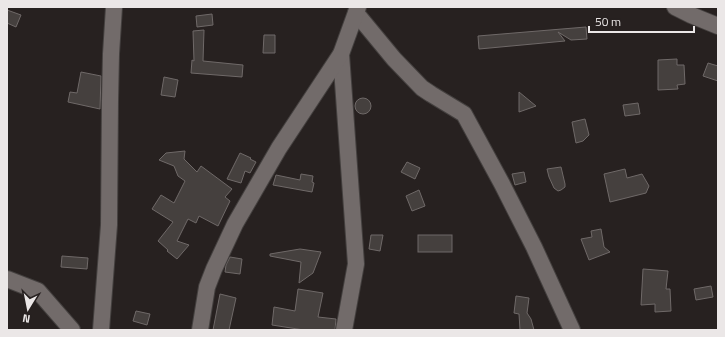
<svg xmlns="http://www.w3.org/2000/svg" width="725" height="337" font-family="'Titillium Web',sans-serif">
<rect width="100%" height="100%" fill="#272120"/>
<g fill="#45403e" stroke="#6f6968">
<polygon points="7,10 21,15 16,27 7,23"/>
<polygon points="212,14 213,25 197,27 196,16"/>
<polygon points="586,27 587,39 571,40 558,32 565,41 479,49 478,36"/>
<polygon points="204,30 203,61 243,65 242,77 191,73 192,60 194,61 193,31"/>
<polygon points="264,35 275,35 275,53 263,53"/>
<polygon points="677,59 677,65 684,65 685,84 677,85 678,89 658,90 658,60"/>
<polygon points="708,63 718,66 718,81 703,76"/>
<polygon points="81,72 101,76 100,109 68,102 70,92 77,93"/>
<polygon points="164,77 178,80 175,97 161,95"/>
<polygon points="519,92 536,106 519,112"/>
<circle cx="363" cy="106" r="8"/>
<polygon points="638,103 640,114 625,116 623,105"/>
<polygon points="585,119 589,135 583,141 576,143 572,122"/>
<polygon points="185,151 184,159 197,172 201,166 232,189 225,197 230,201 218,226 199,216 196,223 188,219 177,241 189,245 177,259 167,251 168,250 158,241 173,222 152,209 161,195 174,203 185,181 178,176 174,166 159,160 166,153"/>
<polygon points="240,153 251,158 250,159 256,162 250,173 245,171 241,183 227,179"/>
<polygon points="407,162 420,168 415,179 401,172"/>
<polygon points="561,167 565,184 565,187 561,190 558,191 554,188 549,177 547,169"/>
<polygon points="625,169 627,178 642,174 649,186 646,193 610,202 604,174"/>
<polygon points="524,172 526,182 515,185 512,174"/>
<polygon points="301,174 313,176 312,182 314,183 312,192 273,185 276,175 300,180"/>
<polygon points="419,190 425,206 412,211 406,196"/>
<polygon points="601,229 604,247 610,252 589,260 581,239 592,237 591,231"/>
<polygon points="371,235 383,235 380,251 369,249"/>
<rect x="418" y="235" width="34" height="17"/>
<polygon points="300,249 321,252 313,273 299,283 301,262 270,256 270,254"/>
<polygon points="62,256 88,258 87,269 61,267"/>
<polygon points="230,257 242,259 240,274 225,272 226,265"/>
<polygon points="643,269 668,271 666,289 670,289 671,311 655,312 655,304 641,305"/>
<polygon points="711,286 713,297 696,300 694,289"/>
<polygon points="298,289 323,293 318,317 336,319 335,330 304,330 272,325 274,307 295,311"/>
<polygon points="220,294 236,298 229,330 213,330"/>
<polygon points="516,296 529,298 527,313 531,319 534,330 520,330 519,314 514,313"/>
<polygon points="136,311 150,314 147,325 133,321"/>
</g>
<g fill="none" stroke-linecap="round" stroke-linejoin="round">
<g stroke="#44403f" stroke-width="18">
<g id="minor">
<polyline points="675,7 691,15 718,26"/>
<polyline points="356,13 394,59 422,88 431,94 464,114 502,184 534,247 572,330"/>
<polyline points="341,54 356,264 344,330"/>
<polyline points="7,279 38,291 72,330"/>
<polyline points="101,330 109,225 110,101 111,54 114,7"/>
<polyline points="200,330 207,287 214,269 235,224 279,148 341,54 358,7"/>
</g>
</g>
<use href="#minor" stroke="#726b6a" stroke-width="16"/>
</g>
<rect width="725" height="337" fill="none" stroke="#ebe7e7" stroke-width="16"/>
<g transform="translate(28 309) rotate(190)" stroke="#272120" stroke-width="3" paint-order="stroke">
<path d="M0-3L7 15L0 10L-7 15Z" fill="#ebe7e7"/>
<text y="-6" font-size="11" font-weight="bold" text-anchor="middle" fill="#ebe7e7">N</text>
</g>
<path d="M589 26v6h105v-6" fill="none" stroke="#ebe7e7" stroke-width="2"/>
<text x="595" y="26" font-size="12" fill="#ebe7e7" stroke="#272120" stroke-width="3" paint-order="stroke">50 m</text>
</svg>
